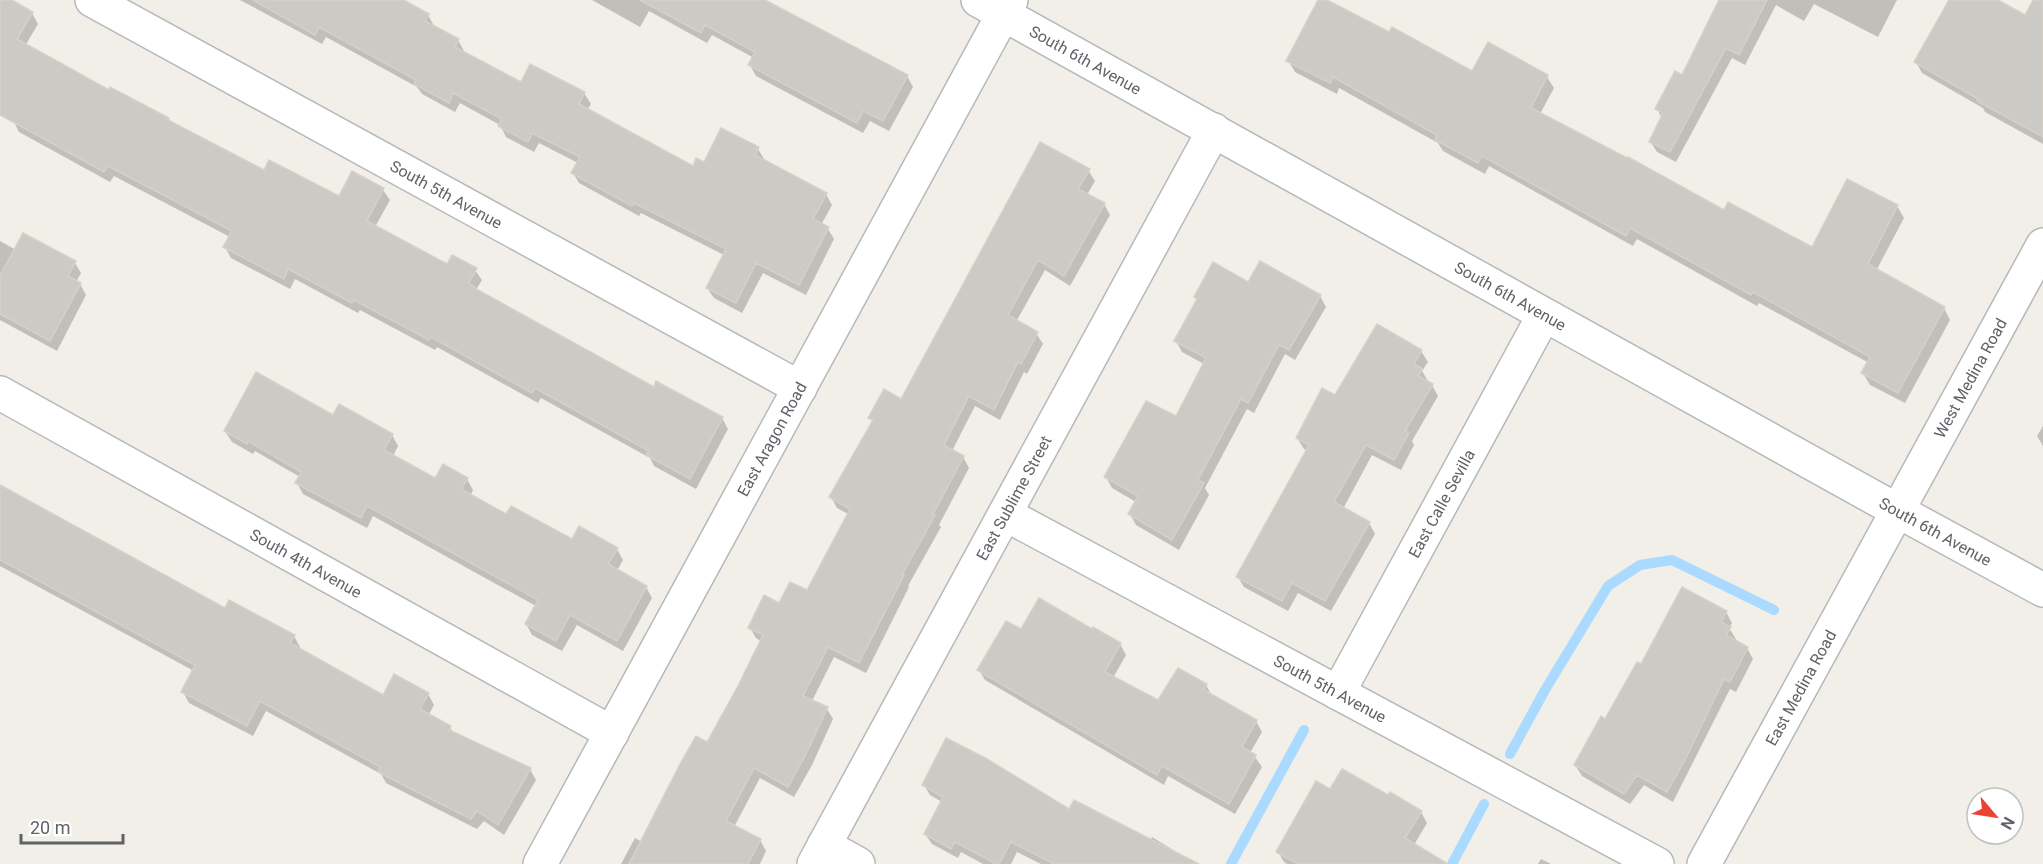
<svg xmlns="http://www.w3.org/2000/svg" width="2043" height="864" font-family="Roboto,sans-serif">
<rect width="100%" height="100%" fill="#f1efe8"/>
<g fill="#0003">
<polygon points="7,0 32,13 38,24 25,46 264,172 339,198 352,173 383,190 390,200 375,227 447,266 475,270 482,280 476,290 654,389 722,418 728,429 696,489 654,466 650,458 541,398 538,403 437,347 435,350 360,310 358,313 295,279 290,289 231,258 225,247 230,237 114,176 110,182 19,132 13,120 0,113 0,11"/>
<polygon points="240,0 401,0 428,15 434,26 433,27 458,40 464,51 463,53 522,84 584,93 591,104 587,110 694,168 758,149 764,159 763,161 826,194 832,205 821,225 828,229 834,239 806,295 763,273 742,313 714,298 707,288 724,255 641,213 639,216 579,183 573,173 578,163 539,143 534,152 506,137 500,125 460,103 455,112 422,94 417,87 326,37 322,44"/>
<polygon points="592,0 763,0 907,76 913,87 889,131 870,121 863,133 756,76 750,65 754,58 712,35 707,43 649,11 640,27"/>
<polygon points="1320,0 1324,0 1473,73 1488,44 1547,77 1554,88 1540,114 1724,212 1812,249 1848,181 1897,206 1904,218 1876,271 1944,308 1950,320 1905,403 1870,385 1863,373 1869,363 1759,303 1757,306 1637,239 1633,246 1489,166 1485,174 1443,151 1438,143 1339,88 1337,94 1295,72 1288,60"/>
<polygon points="1724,0 1897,0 1878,37 1814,4 1804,21 1776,5 1745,65 1732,58 1676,162 1657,152 1650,141 1662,118 1657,109 1683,77"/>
<polygon points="1951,0 1995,0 2026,17 2043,19 2043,144 1985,112 1983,108 1922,73 1916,62"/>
<polygon points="1088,170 1095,181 1087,195 1104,204 1110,215 1070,286 1045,270 1016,322 1036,333 1043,344 1027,374 1024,372 1000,420 975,406 952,451 963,457 969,468 939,525 941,527 908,586 909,587 866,673 834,657 812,701 827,709 833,719 812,765 794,797 760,778 734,827 760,840 766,851 760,864 621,864 635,838 642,842 707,744 740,686 761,641 756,638 750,628 780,605 808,592 848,514 837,508 831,497 873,423 870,418 902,401"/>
<polygon points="0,241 16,250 75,263 81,273 76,282 80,284 86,295 57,351 0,320"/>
<polygon points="1249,284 1320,296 1326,307 1295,360 1285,354 1254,413 1247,409 1205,488 1209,495 1179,550 1136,525 1130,514 1136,502 1112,488 1106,477 1176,418 1204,364 1182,352 1176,341 1198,300 1196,297"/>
<polygon points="1377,326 1421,351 1428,362 1422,371 1428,381 1427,382 1432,385 1438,396 1412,441 1414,445 1401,470 1372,455 1343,509 1369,523 1375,534 1331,611 1298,593 1288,611 1244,587 1238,577 1307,451 1304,449 1297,438 1336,397"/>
<polygon points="334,417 392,435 398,446 393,456 436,480 467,479 473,490 470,496 507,516 572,541 617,549 623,560 617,571 646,587 652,598 623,651 577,625 562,651 532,635 526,624 536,606 373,516 367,528 303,494 297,483 300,477 255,451 253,454 232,442 225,431"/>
<polygon points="2043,426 2043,446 2037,436"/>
<polygon points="0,487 225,610 294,636 300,647 299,649 383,697 428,694 434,705 428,716 450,727 453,733 530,769 536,780 504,835 484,821 477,829 386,783 381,774 266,711 253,736 189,703 183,692 194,671 0,566"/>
<polygon points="1726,612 1732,623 1729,628 1736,639 1735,642 1747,648 1753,659 1736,692 1730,689 1673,802 1644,785 1630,804 1582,776 1575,765 1641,666"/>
<polygon points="1021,631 1092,631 1120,644 1126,655 1113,678 1159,702 1206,685 1212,696 1256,721 1262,732 1250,753 1255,757 1262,767 1235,814 1168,776 1164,785 985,680 979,670"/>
<polygon points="924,785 1070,811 1150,841 1152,837 1196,864 1041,864 1017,852 1011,864 983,864 961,852 958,858 932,844 925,834 942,802 930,795"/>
<polygon points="1331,791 1389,797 1421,812 1427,823 1414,845 1433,864 1287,864 1284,862 1278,852"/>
<polygon points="1541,859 1551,864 1538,864"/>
</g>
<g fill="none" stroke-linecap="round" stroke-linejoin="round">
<g stroke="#aadaff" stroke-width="10">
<polyline points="1510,754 1545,690 1608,586 1640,565 1672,560 1774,610"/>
<polyline points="1231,864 1304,730"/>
<polyline points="1452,864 1484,804"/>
</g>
</g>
<g fill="#cccac5" stroke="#d6d1c6" stroke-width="1.5">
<polygon points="0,0 12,0 33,12 17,39 109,90 110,87 169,118 168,120 264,170 269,160 339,196 352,171 384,188 367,221 447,264 452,255 477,268 469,283 478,290 654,387 656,381 723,417 690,479 646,455 649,451 535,388 532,393 431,337 429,340 354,300 352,303 288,269 284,279 223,247 232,231 108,166 104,172 0,115"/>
<polygon points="253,0 404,0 429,14 425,21 459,39 455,47 521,82 530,64 585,92 579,104 693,166 696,158 704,162 721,128 759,147 755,155 827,193 813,219 829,227 799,285 756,263 736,303 706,288 726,249 634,203 632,206 571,173 580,157 532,133 528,142 498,126 502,119 453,93 449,103 414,84 416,80 319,27 315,35"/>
<polygon points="640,0 765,0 908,75 883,121 863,111 857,123 748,65 755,52 705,25 701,33"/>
<polygon points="1318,0 1327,0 1389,32 1392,27 1472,71 1488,42 1548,75 1531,108 1627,158 1628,157 1724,210 1728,202 1812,247 1847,179 1898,205 1868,264 1945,307 1898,393 1861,373 1870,357 1753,292 1751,295 1630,228 1626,236 1482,156 1478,163 1435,140 1437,135 1333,77 1330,83 1286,61"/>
<polygon points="1719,0 1767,0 1739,55 1726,48 1670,152 1649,142 1663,113 1655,109 1675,71 1682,75"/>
<polygon points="1949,0 1998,0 2025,15 2033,0 2043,0 2043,137 1977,101 1978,99 1914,62"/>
<polygon points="1040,142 1090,169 1078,189 1105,203 1064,276 1038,260 1008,315 1038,332 1021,364 1018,362 994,410 969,396 944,445 964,456 933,514 935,515 902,575 904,575 859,663 828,647 803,696 828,707 806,754 788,787 754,768 726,821 761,839 748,864 629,864 679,766 696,736 707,742 738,686 763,635 748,628 764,595 779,603 790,582 807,590 850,509 829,497 873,420 868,418 884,389 901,399"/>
<polygon points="23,233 76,261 68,276 81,283 50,341 0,314 0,276"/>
<polygon points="1260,261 1321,295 1289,350 1279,345 1248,403 1241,399 1198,480 1204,483 1172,540 1128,514 1138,496 1104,477 1146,401 1176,416 1206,358 1174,341 1197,299 1194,297 1213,262 1248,282"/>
<polygon points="1377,324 1422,350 1414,364 1423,369 1418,376 1433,384 1405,431 1409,433 1394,460 1366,445 1334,502 1370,522 1325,601 1292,583 1282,601 1236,577 1309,445 1296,438 1322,388 1335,395"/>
<polygon points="256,372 333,415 339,404 393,434 384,450 435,478 443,464 468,478 461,489 506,514 511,506 572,539 579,526 618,548 608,564 647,586 617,641 570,615 556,641 525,624 538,600 367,506 361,518 295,483 301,472 248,441 247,444 224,431"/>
<polygon points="0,485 225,608 229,600 295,635 290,643 383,695 394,674 429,693 420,709 451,726 449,730 531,768 498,825 477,811 471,819 413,790 378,772 380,767 260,701 247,726 181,692 195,665 0,560"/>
<polygon points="1682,587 1727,611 1721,622 1731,627 1726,635 1748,647 1730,682 1724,679 1686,758 1667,792 1637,775 1624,794 1574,765 1601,716 1605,719 1637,662 1641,664"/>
<polygon points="1039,598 1092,629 1093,627 1121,643 1105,672 1158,700 1178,668 1207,684 1204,690 1257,720 1242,747 1256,755 1229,804 1162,766 1157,775 977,670 1006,621 1021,629"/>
<polygon points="946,738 987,759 1069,809 1074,800 1199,864 1054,864 1011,842 999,864 996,864 955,842 951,849 924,834 943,797 922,785"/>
<polygon points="1342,769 1388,795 1390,792 1422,811 1405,838 1448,864 1298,864 1276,852 1316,781 1330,789"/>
</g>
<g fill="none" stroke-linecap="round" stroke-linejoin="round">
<g stroke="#b5b8bc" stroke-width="36">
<g id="minor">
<path id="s1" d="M92,0L800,388"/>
<path id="s2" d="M978,0L1898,511L2043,590"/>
<path id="s3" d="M0,393L612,733"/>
<path id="s4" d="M1005,514L1657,864"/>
<path id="s5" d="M1338,693L1544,315"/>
<polyline points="824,845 858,864"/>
<path id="s6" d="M540,864L1011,0"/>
<path id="s7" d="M814,864L1214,130"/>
<path id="s8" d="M1704,864L2043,245"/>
</g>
</g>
<use href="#minor" stroke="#fff" stroke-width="33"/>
</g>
<g text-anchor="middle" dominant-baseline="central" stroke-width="5" stroke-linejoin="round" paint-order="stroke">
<g font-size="16" fill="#5f6368" stroke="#fff">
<text stroke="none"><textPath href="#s2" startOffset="123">South 6th Avenue</textPath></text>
<text stroke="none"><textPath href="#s1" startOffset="404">South 5th Avenue</textPath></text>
<text stroke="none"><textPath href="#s2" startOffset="609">South 6th Avenue</textPath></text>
<text stroke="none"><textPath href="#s8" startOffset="554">West Medina Road</textPath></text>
<text stroke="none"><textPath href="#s6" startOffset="484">East Aragon Road</textPath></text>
<text stroke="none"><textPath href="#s7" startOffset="417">East Sublime Street</textPath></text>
<text stroke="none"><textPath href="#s5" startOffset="216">East Calle Sevilla</textPath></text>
<text stroke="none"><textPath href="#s2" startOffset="1095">South 6th Avenue</textPath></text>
<text stroke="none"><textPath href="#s3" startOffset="350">South 4th Avenue</textPath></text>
<text stroke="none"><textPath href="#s8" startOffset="201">East Medina Road</textPath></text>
<text stroke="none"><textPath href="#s4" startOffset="369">South 5th Avenue</textPath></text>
</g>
</g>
<g transform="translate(1995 816) rotate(119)"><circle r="28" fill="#ffffff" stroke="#bfc1c3" stroke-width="1.5"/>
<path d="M0-4.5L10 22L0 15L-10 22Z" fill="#ea4335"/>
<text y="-9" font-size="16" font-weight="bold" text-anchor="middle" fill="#5f6368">N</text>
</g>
<path d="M21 834v9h102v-9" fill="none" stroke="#5f6368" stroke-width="3"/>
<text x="30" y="834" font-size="18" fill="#5f6368" stroke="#ffffff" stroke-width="4.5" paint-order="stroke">20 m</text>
</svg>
